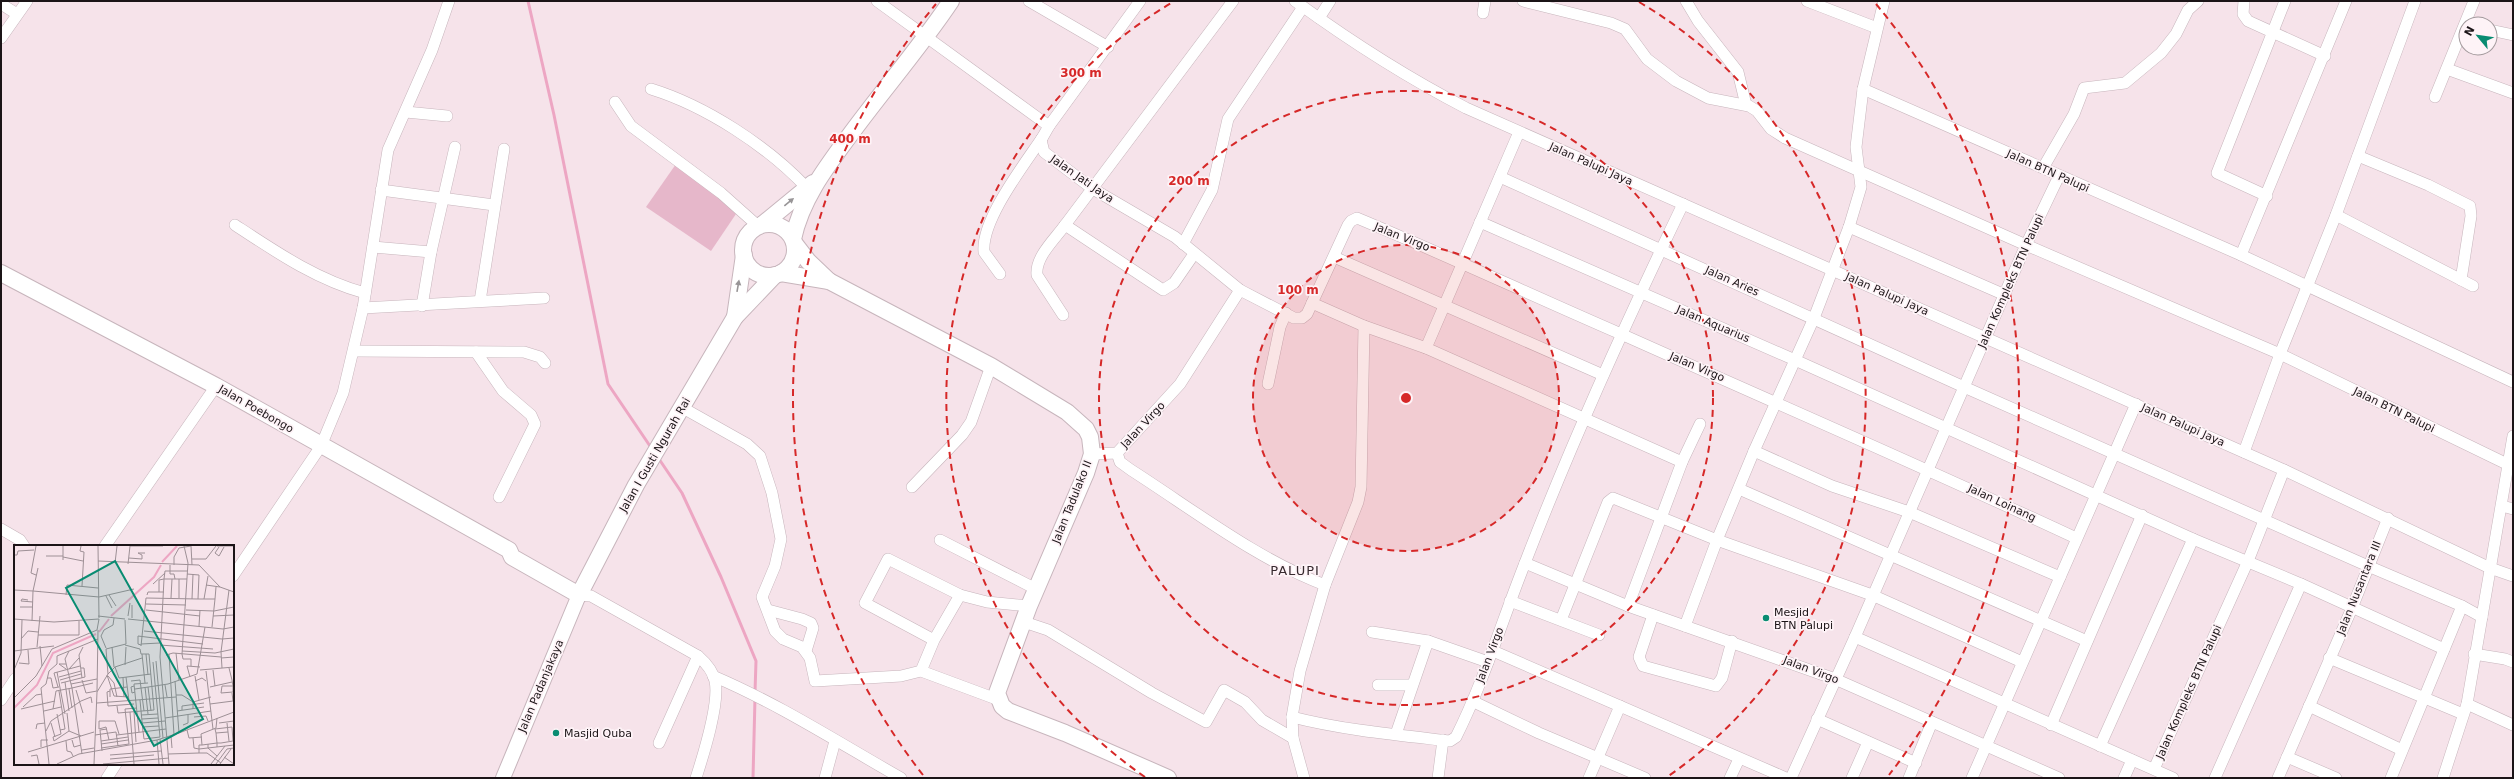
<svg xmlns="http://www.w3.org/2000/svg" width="2514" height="779" font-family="'DejaVu Sans',sans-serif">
<rect width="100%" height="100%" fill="#f6e3ea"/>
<polygon fill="#e6b7ca" points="676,164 740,208 711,251 646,207"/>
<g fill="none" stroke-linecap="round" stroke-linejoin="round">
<g stroke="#eda6c3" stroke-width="3">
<polyline points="528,1 554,115 608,384 652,449"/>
<polyline points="659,459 682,493 721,577 756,661 755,692"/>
<polyline points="753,778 755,698"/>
</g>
<g stroke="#c7b5bc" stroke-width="12">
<g id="minor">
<polyline points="877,1 1049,126 1041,140 1044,152 1093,189 1175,237 1240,290"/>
<polyline points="1029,1 1108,47"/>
<path d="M1295,1C1350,41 1406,77 1466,108L2284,470L2490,568L2513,576"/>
<polyline points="1523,1 1611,23 1625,29 1647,59 1676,81 1708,98 1749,106 1757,111 1771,129 1785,138 2026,245 2280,354 2509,465"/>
<polyline points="1686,1 1698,21 1738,72 1746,105"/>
<polyline points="1807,1 1877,28"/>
<polyline points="2244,1 2243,14 2248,21 2325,56"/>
<polyline points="1,4 17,14"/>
<polyline points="1483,13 1485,1"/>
<polyline points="1319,18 1330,1"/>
<polyline points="2490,30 2513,35"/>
<polyline points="1,38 27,1"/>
<polyline points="2447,69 2513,93"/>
<path d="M651,89C706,106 767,146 806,187"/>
<polyline points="1863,89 2241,255 2513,382"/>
<polyline points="2435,97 2474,1"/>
<polyline points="615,102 631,126 721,193 758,226"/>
<polyline points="406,112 447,116"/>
<polyline points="1049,126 1140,1"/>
<polyline points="2358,156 2428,185 2470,206 2471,216 2461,280"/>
<polyline points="2043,168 2074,114 2084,88 2125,83 2161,53 2176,34 2188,10 2198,1"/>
<polyline points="1500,177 1964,387 2368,566 2462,606 2482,617"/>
<polyline points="381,190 494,205"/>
<polyline points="2267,196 2217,173 2285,1"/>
<polyline points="2336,215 2473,286"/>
<polyline points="1480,222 1795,360 2193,539 2301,584 2444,649"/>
<path d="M235,225C276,252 317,280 365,293"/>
<polyline points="1849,227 2005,295"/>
<polyline points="1183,244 1212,190 1228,119 1303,7"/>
<polyline points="373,247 431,252"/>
<polyline points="1194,254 1174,283 1163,290 1065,225 1233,1"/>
<polyline points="2241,255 2346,1"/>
<polyline points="1334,257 1603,375"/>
<path d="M1000,274L984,252C981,220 1024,165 1042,138"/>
<polyline points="480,301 504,149"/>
<polyline points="1312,303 1364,326 1426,348 1682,462"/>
<polyline points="422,306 431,252 455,147"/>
<polyline points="363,308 544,298"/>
<path d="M1063,315L1037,275C1035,257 1055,239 1065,225"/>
<polyline points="1426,348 1519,132"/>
<polyline points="354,351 524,352 540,357 545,363"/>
<polyline points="476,352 503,391 531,415 535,424 499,497"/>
<polyline points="1268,384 1280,327 1286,313"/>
<polyline points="683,408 747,444 760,456 772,493 781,539 775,566 762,597 775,631 783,639 802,647 810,658 815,681 901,676 921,671 999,700"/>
<polyline points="1700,424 1682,462 1628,606 1835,679 2059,778"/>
<polyline points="1754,451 1832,486 1909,512 2060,577"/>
<polyline points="2244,452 2280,354 2336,215 2415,1"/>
<path d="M1117,453L1120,462L1131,470C1192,509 1258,560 1325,585"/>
<path d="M1092,454L1117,453L1180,384L1240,290L1294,318H1302L1307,314L1348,225L1351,221L1357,218C1446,255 1533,296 1621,334C1773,402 1926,468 2076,538"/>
<polyline points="912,487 962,435 971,422 991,366"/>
<polyline points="1739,489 2087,641"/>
<polyline points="2502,506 2513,509"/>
<polyline points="1,529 20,540 24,546"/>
<polyline points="940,540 1036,589"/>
<polyline points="105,546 216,386"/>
<polyline points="1525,563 1628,606"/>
<polyline points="233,576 321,446 343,393 363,308 388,150 432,50 449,1"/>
<path d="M579,595L591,596L698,656C706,663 713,671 715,681C720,703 703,756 696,778"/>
<polyline points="960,595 987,602 1029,606"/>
<polyline points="1510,601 1599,635"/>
<polyline points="768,610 802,619 811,623 813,628 806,651"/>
<polyline points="1653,615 1639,657 1643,666 1716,686 1722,678 1732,641"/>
<polyline points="1561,620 1608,502 1613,498 1717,540 1872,595 2022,662"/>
<polyline points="1024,622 1048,630 1152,693 1206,722 1224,690 1245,702 1262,720 1293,738"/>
<polyline points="1685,626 1717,540 1754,451 1814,318 1849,227 1861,187 1856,147 1863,89 1884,1"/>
<polyline points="1372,632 1428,641"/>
<polyline points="1855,637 2173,778"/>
<polyline points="1493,651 1786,778"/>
<polyline points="2474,654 2505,659 2513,662"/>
<polyline points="2329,658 2463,714"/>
<polyline points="921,671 934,640 960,595 888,559 865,603 934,640"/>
<path d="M713,676C779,704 839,743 901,778"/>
<polyline points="1378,685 1412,685"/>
<polyline points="1,700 15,679"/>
<polyline points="1472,701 1539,733 1645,778"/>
<polyline points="2467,704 2513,725"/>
<polyline points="2309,706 2402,750"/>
<path d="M1292,717C1343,730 1397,735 1450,741L1456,737C1484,681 1502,621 1525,563C1572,441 1626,322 1683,204"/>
<polyline points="1817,719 1916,763"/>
<polyline points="2051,725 2142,515"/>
<polyline points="1396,734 1428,641 1488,662"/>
<polyline points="659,743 698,656"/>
<polyline points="2100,746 2193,539"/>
<polyline points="2287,757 2336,778"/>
<polyline points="2154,769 2248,561 2284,470"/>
<polyline points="107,778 116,764"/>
<polyline points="825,778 835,741"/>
<polyline points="1304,778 1293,738 1292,717 1300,671 1325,585 1358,502 1361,487 1364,326"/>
<polyline points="1438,778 1443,740"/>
<polyline points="1589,778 1620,706"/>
<polyline points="1730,778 1739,759"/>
<polyline points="1791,778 1855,637 2026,245 2059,176"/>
<polyline points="1852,778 1868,742"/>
<polyline points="1909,778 1932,722"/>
<polyline points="1972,778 2136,404"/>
<polyline points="2124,778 2132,760"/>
<polyline points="2215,778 2301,584"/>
<polyline points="2278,778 2352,608 2388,518"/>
<polyline points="2391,778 2462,606"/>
<polyline points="2443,778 2467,704 2513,436"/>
</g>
</g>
<g stroke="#c7b5bc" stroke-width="16">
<polyline id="tertiary" points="503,778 579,595"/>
</g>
<g stroke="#c7b5bc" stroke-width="18">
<g id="secondary">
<polyline points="763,224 813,183"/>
<circle cx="769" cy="250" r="26"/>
<path d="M793,239C801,201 824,170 847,139C881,92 919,49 951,1"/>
<polyline points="795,244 808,261 829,281"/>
<polyline points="1,273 216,386 509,550 512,557 579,595 636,485 735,317 775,275"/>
<polyline points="781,273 829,281 991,366 1067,412 1086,429 1090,437 1092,454 1086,473 1029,606 997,693 1002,706 1008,711 1065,733 1168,778"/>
<polyline points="735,317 744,255"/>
</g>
</g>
<use href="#minor" stroke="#fff" stroke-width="11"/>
<use href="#tertiary" stroke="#fff" stroke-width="14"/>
<use href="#secondary" stroke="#fff" stroke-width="16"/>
</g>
<defs><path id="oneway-solid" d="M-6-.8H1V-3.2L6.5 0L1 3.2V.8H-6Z"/></defs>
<g fill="#989597">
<use href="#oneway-solid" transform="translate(789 202) rotate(-39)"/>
<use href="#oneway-solid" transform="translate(738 286) rotate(-80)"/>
</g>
<circle cx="1406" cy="398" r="153" fill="#d62828" fill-opacity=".12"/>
<g fill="none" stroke="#d62828" stroke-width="2" stroke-dasharray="7 5">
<circle cx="1406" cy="398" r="153"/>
<circle cx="1406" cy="398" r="307"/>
<path d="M1145 777A460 460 0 0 1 1173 2M1639 2A460 460 0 0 1 1667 777"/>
<path d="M923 775A613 613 0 0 1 936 4M1876 4A613 613 0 0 1 1889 775"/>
</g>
<g fill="#098c72" stroke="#fef3f7" stroke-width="1.5">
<circle cx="1766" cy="618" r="4"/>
<circle cx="556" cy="733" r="4"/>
</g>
<g text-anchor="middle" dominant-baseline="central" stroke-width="3.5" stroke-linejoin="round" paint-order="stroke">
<g font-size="11" fill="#1b1417" stroke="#fef3f7">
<text transform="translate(1591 164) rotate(24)">Jalan Palupi Jaya</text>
<text transform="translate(2048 171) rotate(24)">Jalan BTN Palupi</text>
<text transform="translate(1082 179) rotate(35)">Jalan Jati Jaya</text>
<text transform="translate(1402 237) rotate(22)">Jalan Virgo</text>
<text transform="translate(1732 281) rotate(24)">Jalan Aries</text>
<text transform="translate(2011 281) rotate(-66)">Jalan Kompleks BTN Palupi</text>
<text transform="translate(1887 294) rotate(24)">Jalan Palupi Jaya</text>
<text transform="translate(1713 324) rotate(23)">Jalan Aquarius</text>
<text transform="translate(1697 367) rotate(23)">Jalan Virgo</text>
<text transform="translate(256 409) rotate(30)">Jalan Poebongo</text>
<text transform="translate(2394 410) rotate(26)">Jalan BTN Palupi</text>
<text transform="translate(1143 425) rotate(-47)">Jalan Virgo</text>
<text transform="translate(2183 425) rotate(24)">Jalan Palupi Jaya</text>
<text transform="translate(655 455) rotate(-60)">Jalan I Gusti Ngurah Rai</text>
<text transform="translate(1072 502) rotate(-68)">Jalan Tadulako II</text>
<text transform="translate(2002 503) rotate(25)">Jalan Loinang</text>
<text transform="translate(2359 588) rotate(-68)">Jalan Nusantara III</text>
<text transform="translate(1490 655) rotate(-69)">Jalan Virgo</text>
<text transform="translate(1811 670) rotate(21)">Jalan Virgo</text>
<text transform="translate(541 686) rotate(-67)">Jalan Padanjakaya</text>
<text transform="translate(2189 692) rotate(-66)">Jalan Kompleks BTN Palupi</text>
</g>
<g font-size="11" fill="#1b1417" stroke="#fef3f7" text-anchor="start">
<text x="1774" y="612">Mesjid<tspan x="1774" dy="13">BTN Palupi</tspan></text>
<text x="564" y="733">Masjid Quba</text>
</g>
<g font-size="13" letter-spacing="1" fill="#372a2f" stroke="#fef3f7">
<text x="1295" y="570">PALUPI</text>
</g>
</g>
<g transform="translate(14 545)">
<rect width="220" height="220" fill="#f6e3ea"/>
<path fill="none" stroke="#eda6c3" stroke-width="2" d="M148,17L163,1M97,71L140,32L147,20M85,87L95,74M0,163L23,140L39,108L82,89"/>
<path fill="none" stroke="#9e9096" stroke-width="1" d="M67,1L66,6L70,7L68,41M84,1L85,73M116,1H149M170,1L174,18L168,109L169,114H177V121M177,1L178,20M203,1H220M205,2L201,8L205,11L210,2M0,10H3L4,6L20,5M32,11H49M49,12L69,16M115,13L128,14V10L124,8H131M178,14H192L202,1M49,15V1M84,16L185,20L206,42L220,47M101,18L103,1M114,19L116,1M156,20V29H160L161,34M160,20V12L165,3L177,1M24,23L19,46L85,52L120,44M173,29L185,30L184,54H190M22,30L17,28L22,1M194,31L190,54H201L198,82M139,39L151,28M192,40L206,42M0,45L19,46L18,76M145,47V35L150,34L151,26H173M52,50L53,40L84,43M95,50L102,61M133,50L134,47H150M92,51L98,63M132,53L184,54M157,53L158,34M165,53V34M178,54L179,29M201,54L202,42M14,55L8,54L7,56L19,57M132,59L172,60M6,62H19M132,65L186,71M172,65L200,66L220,62M84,71L111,74M114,71L116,58M199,71L220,70M118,73V60M0,74L40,77L85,74L83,85L38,104L22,131L0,153M114,74L209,84L220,82M185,81L186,65M130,86L208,94L220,93M24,90H65V76M7,94L14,86L24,87M127,99L146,98M111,100L126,104L127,109H135L140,165M127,100L124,99V91L189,99M146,100L199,104M26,101L28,121M127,101L132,53M23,102L26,71M98,102L100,122M92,103L87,91L90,85L99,80L100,73M0,106L40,101M55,106L51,114L57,139M168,106L201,108L220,104M162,108L165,135M128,109L131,138M132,109L134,130M155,109L160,190M152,110L159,108L207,112M207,113L220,112M142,116L149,193M139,117L146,192M5,118L15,119L14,105M52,119H45L52,124M111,120L112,102M101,122L105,133L137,129M208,123L207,107L215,45M215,123L218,135L219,141V147L207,148L208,141H219M55,124L65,113M0,125L7,108L8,75M186,125L220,122M199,125L201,141M192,126L199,184M43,127L51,169M94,129L101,122L128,113M93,130L100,151L114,152M94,131L100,138L103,152M181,131L185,155M45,132L67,126M112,132L115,156M176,132L173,121L186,122M33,133H37L39,143L45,142M68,133L65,110L69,102M109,133L110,152M46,135L67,129M68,135L72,148L83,146M117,136L126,135L130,166M161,136L165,188L220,167M181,136L188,133L192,136M51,137L55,166M47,138L71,132L70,123H67M151,140L153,152M120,141L117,142L118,148L121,147M44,142L40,128L66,121M131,142L134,169M134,142L137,166M196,142L218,137M55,144L58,163M121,144L154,139L183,129L191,82M62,145L69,168M45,146L51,184L46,185M83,146L84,85M96,146L93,147L94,161L120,159M162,150H168L179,157M96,152V144L113,142M126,155L129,187M83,158L162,152M196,159L219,156L218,148M103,161L104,168L140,165M9,162L22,150L28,149M7,164L41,156M39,164L42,146L58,143L57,139L62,138L83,134M179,164V157L197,152M168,165V161L190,158M30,166L47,162M163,166L190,162M116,167L120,219M120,167L122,197M43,169L47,189L39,192L40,196L55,186L53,168M127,170L144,169M180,172L192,171L194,176M151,173L197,166M128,174L144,173M37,178L41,192M128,178L151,176M205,178L220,176M213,178L215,196M169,180L174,178V170M128,182L145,181M22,184L23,179L31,178M85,184V176H101L105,189M85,184L92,182L95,195M173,185L175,193L188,192M32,186L37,176L67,156L77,152L78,158M55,186L67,191M129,186L130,194L146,192M125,187L120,139L134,138M202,188L214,187M81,190L102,187L104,201M103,190L152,184M157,191L158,203M179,193L180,203L185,204M146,194L149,219M58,195L60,202L67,200M143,195L145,219M52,196L53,206L57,207L59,211M87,196L114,192M87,199L114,195M194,199V203L203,211M188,200L187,189L202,183L203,173M27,202V195H34M203,202V198L202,188L201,184L218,182L219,196L207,198H203L188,200H185V208H193L207,218M87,203L115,199L111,164L123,163M185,204L220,200M68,205L80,203M88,206L86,185L93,184M14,207L80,187M68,209L58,143L79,138M154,209L185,208M96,210L147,206M17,211L23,210L25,219M210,212L220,219M96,214L140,210M35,219L27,143L32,139L35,126L43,119V111L84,94M43,219L65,209L143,195L165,188M80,219L83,147L94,129L92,104L112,99L111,75M89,219L155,213M155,219L146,112L150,34H173M197,219L211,201M202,219L213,204L220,203M206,219L217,204"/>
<path fill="#098c72" fill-opacity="0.15" stroke="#098c72" stroke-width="2" d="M101,16L189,174L140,201L52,43Z"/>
<rect width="220" height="220" fill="none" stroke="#1b1417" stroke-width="2"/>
</g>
<circle cx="1406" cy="398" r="6" fill="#d62828" stroke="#fef3f7" stroke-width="2"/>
<g font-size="12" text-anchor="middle" font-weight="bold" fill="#d62828" stroke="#fef3f7" stroke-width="3.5" stroke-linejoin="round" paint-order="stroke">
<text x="1081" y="77">300 m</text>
<text x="850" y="143">400 m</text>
<text x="1189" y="185">200 m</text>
<text x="1298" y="294">100 m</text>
</g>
<rect width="2514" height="779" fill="none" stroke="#1b1417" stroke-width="4"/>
<g transform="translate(2478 36) rotate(299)"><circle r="19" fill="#fef3f7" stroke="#a39a9d"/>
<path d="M0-3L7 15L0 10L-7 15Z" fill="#098c72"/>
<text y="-6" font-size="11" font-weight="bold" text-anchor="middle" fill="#1b1417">N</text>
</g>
</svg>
